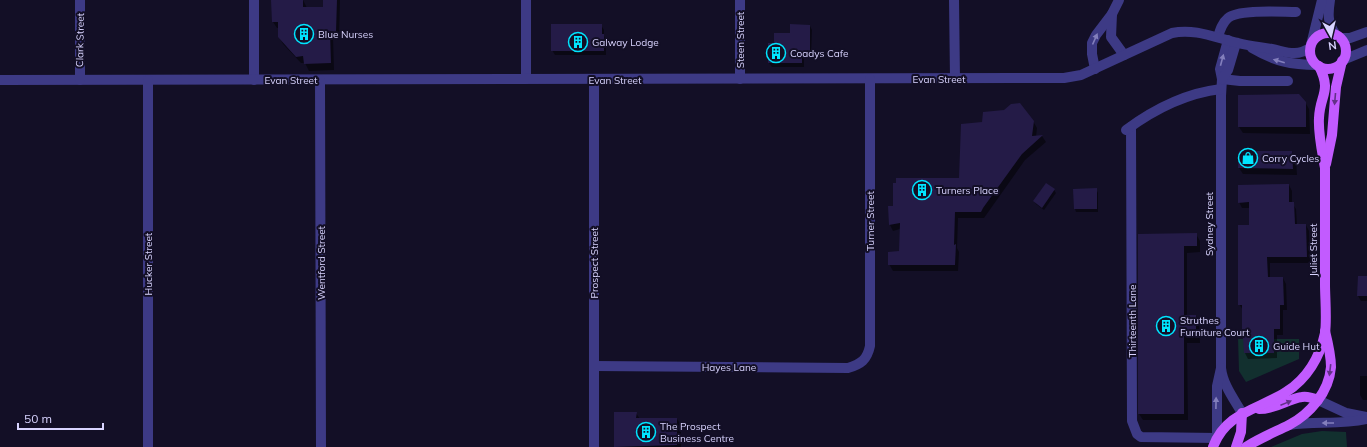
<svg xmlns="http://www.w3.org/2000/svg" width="1367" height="447" font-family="Mulish,sans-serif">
<rect width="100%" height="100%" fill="#130f26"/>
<g fill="#12302f">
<polygon points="1238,339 1299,339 1299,359 1246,382 1239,371"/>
<polygon points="1322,431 1346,432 1347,447 1271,447 1302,434"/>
</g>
<g fill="#0007">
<polygon points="303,0 307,8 324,8 324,0 340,0 339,38 333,37 334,70 309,71 305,63 301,63 283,44 279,37 279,28 277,28 273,22"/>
<polygon points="601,25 604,30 604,36 606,40 606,55 555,55 552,50"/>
<polygon points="810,26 812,30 811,56 804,56 804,67 772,67 769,63 775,44 791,34"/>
<polygon points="1305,102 1309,109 1310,134 1243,133 1239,127"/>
<polygon points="1033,121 1037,128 1036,137 1042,136 1046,142 1025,160 984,218 958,218 957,248 959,252 958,271 893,271 889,264 900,252 900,229 893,231 890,225 894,207 960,179"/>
<polygon points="1292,152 1296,158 1297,175 1243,174 1239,168"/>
<polygon points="1046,184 1054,190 1056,193 1044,210 1036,204 1034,201"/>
<polygon points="1289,185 1292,191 1292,203 1296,209 1297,225 1306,225 1309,231 1310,263 1270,263 1270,278 1283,278 1286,284 1287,310 1283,310 1283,335 1277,335 1277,358 1248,359 1245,353 1243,310 1239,304 1250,226 1250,208 1242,208 1239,202"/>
<polygon points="1096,189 1098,193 1098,212 1076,212 1075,209 1074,190"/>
<polygon points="1196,234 1200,241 1200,252 1187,253 1187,316 1196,316 1199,323 1200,343 1187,343 1188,420 1143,420 1139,414 1139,235"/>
<polygon points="1367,277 1367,301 1361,301 1358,296"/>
<polygon points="1360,376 1367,376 1367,400 1363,400 1360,395"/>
<polygon points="615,413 636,413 640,419 677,419 681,425 681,447 615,447"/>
</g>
<g fill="#241b47">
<polygon points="271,0 303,0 303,7 323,7 323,0 337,0 336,32 330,31 331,63 304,64 303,56 296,57 278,37 278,22 272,22"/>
<polygon points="551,24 602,24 602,34 604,34 604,51 551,51"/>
<polygon points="790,24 810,25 810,52 802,52 802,63 768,63 768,43 774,43 774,33 790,33"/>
<polygon points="1299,94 1306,102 1306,127 1238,127 1238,95"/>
<polygon points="1020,103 1034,121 1032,136 1043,135 1022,154 983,208 981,212 955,212 954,245 956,244 955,265 888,265 888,252 899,251 900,223 889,225 888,206 893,206 893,183 896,183 896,178 959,178 961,124 982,122 983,112 1004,110 1011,104"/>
<polygon points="1239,151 1292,151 1293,169 1238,168"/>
<polygon points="1046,183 1055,189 1042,208 1033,201"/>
<polygon points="1289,184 1289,202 1294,202 1295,224 1306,224 1307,257 1267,257 1268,277 1283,277 1284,305 1280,305 1280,329 1274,329 1274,353 1244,353 1243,338 1242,338 1242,305 1238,305 1238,225 1249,225 1249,202 1238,203 1238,185"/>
<polygon points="1097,188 1097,209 1074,209 1073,189"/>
<polygon points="1197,233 1197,246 1184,246 1184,315 1196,315 1196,336 1184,336 1184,414 1138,414 1138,234"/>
<polygon points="1358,276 1367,276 1367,296 1357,296"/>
<polygon points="614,412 637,412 636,418 677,418 677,445 614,447"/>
</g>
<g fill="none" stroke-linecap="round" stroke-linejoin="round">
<g stroke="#3d3a85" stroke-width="10">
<polyline points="254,0 254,80"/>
<polyline points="954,0 955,79"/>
<path d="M1330,0C1328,13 1327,23 1336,35"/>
<polyline points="1112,14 1111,37 1124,55"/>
<path d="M1218,37C1220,30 1222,23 1228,18C1239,9 1280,12 1296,12"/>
<polyline points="1340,38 1350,38 1367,32"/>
<path d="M1228,40L1220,69L1222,79L1221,96V368C1223,385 1234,399 1242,413"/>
<polyline points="1311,45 1322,0"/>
<path d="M1252,48C1274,61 1291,65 1317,65"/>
<polyline points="1343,60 1367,50"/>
<polyline points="1095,69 1092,54 1092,43 1096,35 1112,14 1119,0"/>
<polyline points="526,79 526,0"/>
<polyline points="740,79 740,0"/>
<polyline points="1222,79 1240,81 1288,81"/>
<polyline points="1222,79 1228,70 1236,43"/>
<path d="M0,80L1064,78L1081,75L1172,33C1195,28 1216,38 1238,43C1249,46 1261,47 1272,49C1287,52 1296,57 1310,48"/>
<polyline points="80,80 80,0"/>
<polyline points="320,80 321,447"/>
<polyline points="1131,127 1132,421 1137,434 1141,437 1217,438 1217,386 1221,368"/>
<path d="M1126,130C1153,110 1187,93 1221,89"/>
<path d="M594,366L848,368C861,364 867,360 870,346V79"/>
<polyline points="1318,400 1346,413 1367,417"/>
<path d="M1289,425C1315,421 1341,425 1367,419"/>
<polyline points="148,447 148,80"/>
<polyline points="594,447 594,80"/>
</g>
<g stroke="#c25bff" stroke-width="10">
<circle cx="1328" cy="51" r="18"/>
<polyline points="1326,164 1332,135 1336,87 1342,61"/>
<path d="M1259,409C1277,409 1287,399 1302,397C1308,396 1313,398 1318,400"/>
<path d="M1213,447C1226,412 1258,410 1286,392C1307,379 1320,357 1325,333C1327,319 1325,298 1325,284C1325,245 1325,206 1325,168C1322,151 1318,134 1319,118C1320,94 1332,92 1319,66"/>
<polyline points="1236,447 1241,432 1242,413"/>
<path d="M1246,447C1260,438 1275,432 1289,425C1310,414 1329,392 1331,367C1331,355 1328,343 1325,331"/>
</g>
</g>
<defs><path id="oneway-solid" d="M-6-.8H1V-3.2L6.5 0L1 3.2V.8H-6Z"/></defs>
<g fill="#837fbc">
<use href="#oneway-solid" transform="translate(1095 39) rotate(-66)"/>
<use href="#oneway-solid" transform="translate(1222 60) rotate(-75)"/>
<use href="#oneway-solid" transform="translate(1279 61) rotate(-164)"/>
<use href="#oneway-solid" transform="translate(1216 403) rotate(-89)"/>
<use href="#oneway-solid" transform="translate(1328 423) rotate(180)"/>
</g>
<g fill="#623188">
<use href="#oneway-solid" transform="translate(1335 99) rotate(95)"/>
<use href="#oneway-solid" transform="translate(1330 370) rotate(97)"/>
<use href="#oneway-solid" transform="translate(1286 403) rotate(-22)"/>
</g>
<defs>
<g id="building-ring" transform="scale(1)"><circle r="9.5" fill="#130f26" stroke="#00e5ff" stroke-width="1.5"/><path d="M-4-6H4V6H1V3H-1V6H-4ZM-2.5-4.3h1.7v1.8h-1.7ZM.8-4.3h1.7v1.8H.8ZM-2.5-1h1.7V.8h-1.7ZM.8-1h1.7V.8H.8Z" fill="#00e5ff"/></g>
<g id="shop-ring" transform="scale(1)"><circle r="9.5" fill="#130f26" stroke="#00e5ff" stroke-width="1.5"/><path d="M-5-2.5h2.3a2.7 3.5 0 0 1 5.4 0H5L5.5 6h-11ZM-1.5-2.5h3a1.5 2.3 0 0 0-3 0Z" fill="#00e5ff"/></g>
</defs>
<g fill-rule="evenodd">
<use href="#building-ring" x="304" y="34"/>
<use href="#building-ring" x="578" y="42"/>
<use href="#building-ring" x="776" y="53"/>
<use href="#shop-ring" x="1248" y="158"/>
<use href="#building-ring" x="922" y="190"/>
<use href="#building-ring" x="1166" y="326"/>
<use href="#building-ring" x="1259" y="346"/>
<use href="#building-ring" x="646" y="432"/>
</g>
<g text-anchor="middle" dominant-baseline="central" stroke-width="4" stroke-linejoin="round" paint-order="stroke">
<g font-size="10" fill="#d9d4ff" stroke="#130f26" text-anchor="start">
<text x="318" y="34">Blue Nurses</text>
<text x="592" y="42">Galway Lodge</text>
<text x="790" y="53">Coadys Cafe</text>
<text x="1262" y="158">Corry Cycles</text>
<text x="936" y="190">Turners Place</text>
<text x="1180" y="320">Struthes<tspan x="1180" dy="12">Furniture Court</tspan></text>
<text x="1273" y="346">Guide Hut</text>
<text x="660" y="426">The Prospect<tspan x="660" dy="12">Business Centre</tspan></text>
</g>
<g font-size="10" fill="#d9d4ff" stroke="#130f26">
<text transform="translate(80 40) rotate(-89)">Clark Street</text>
<text transform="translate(740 40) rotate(-90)">Steen Street</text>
<text x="939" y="79">Evan Street</text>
<text x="291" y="80">Evan Street</text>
<text x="615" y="80">Evan Street</text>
<text transform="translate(870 221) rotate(-90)">Turner Street</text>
<text transform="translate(1209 224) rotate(-90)">Sydney Street</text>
<text transform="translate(1313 250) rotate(-90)">Juliet Street</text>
<text transform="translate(321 263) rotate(-90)">Wentford Street</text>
<text transform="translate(594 263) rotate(-90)">Prospect Street</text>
<text transform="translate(148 264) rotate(-90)">Hucker Street</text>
<text transform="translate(1132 321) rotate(-90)">Thirteenth Lane</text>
<text x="729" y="367">Hayes Lane</text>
</g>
</g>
<g transform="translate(1331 36) rotate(172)" stroke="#130f26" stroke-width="3" paint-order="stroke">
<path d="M0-3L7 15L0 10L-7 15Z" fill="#d9d4ff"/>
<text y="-6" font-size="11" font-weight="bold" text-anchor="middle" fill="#d9d4ff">N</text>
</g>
<path d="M18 423v6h85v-6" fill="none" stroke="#d9d4ff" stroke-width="2"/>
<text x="24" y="423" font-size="12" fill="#d9d4ff" stroke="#130f26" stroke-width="3" paint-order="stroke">50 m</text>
</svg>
